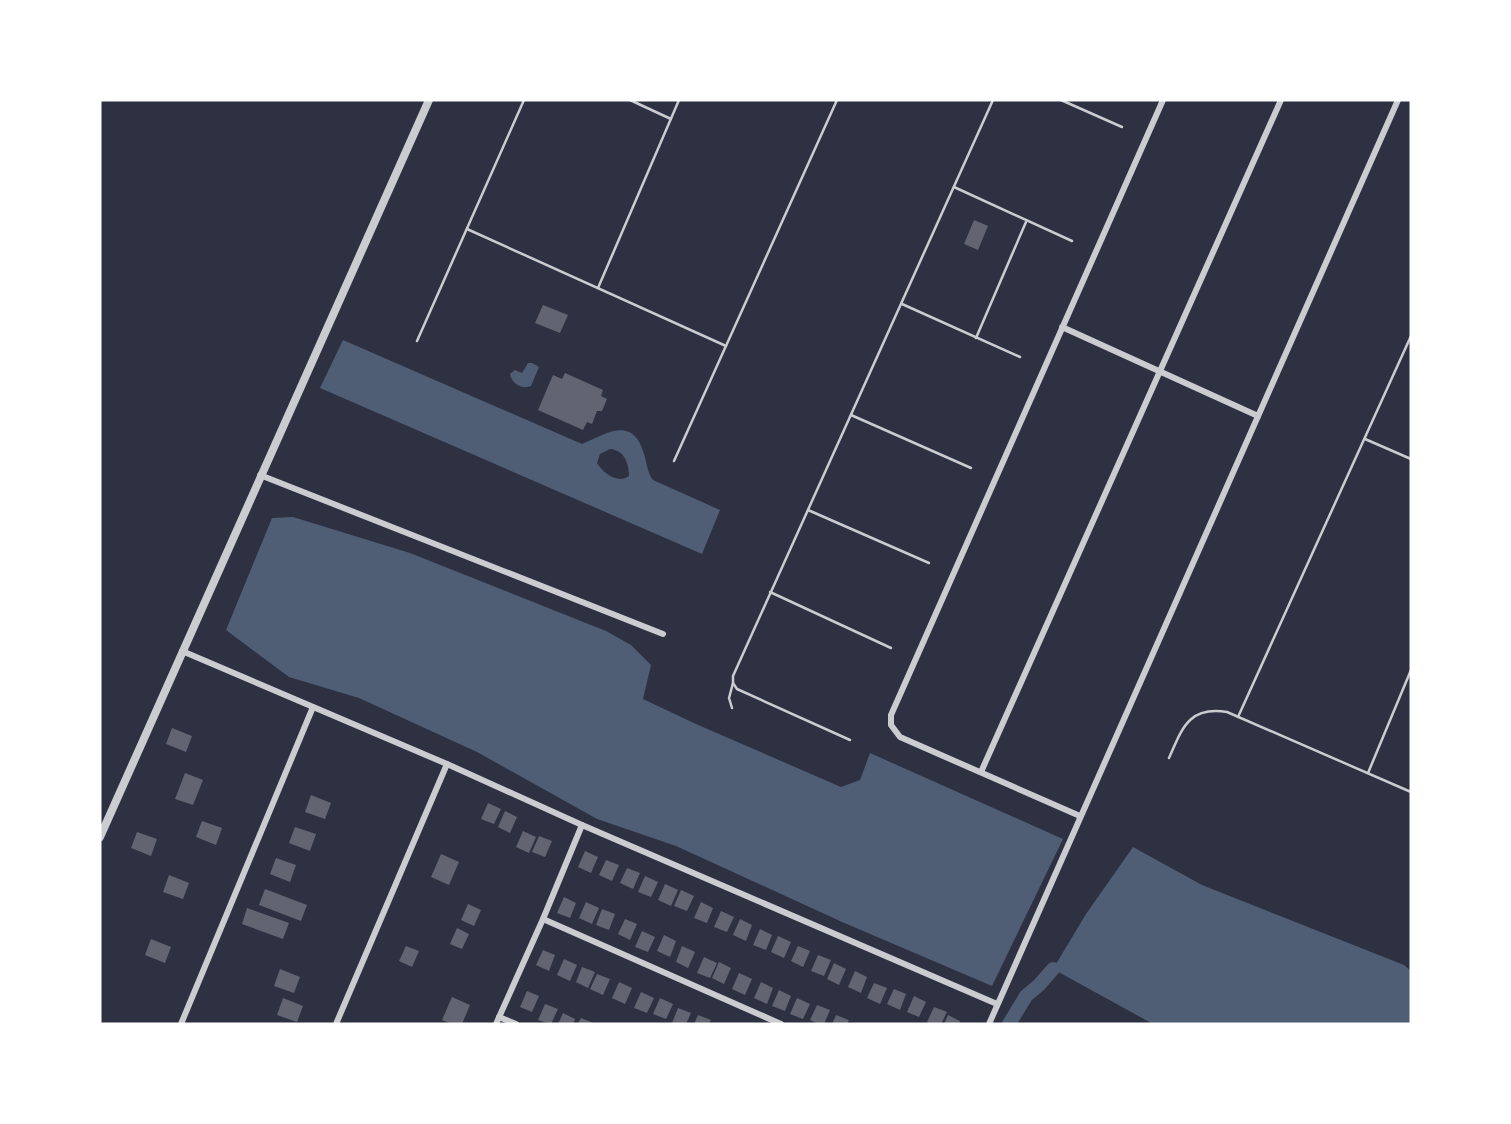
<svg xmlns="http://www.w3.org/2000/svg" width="1511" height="1124" font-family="Raleway,sans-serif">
<rect width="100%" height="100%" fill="#2d3142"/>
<g fill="#4f5d75" fill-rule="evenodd">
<path d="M343,340L582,444C607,433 633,415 644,454C647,463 647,472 653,480L720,510L702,554L320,388ZM610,449C624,450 629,463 629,476C618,484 604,474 597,463L600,454Z"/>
<path d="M528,363H532L539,367L531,386C522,390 511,383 510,374L515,370L522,373Z"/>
<polygon points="293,517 410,553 606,631 631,645 651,665 643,699 696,724 841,787 860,780 870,753 1063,839 992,986 842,922 676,846 597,819 477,752 359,698 289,677 226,630 272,518"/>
<polygon points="1133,847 1202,885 1404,965 1411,971 1411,1024 1153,1024 1053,969 1086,914"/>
</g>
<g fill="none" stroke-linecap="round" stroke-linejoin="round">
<polyline stroke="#4f5d75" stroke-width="14" points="1009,1024 1026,996 1039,985 1053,969"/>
</g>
<g fill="#626471">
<polygon points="974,220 988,226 978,250 964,244"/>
<polygon points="543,305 568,315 560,333 535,323"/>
<polygon points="565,373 603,390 601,396 607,399 602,411 597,411 592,424 587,422 583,430 538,410 553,375 562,379"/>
<polygon points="172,728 192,736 186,752 166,744"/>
<polygon points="185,773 203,780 193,805 175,799"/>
<polygon points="311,795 331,803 325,819 305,812"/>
<polygon points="488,803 501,809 494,824 481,819"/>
<polygon points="505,811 517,817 510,833 498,827"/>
<polygon points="202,821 222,828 216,845 196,837"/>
<polygon points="295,827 316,834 310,851 289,843"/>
<polygon points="523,831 536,837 529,853 516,847"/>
<polygon points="137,832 157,839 151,856 131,848"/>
<polygon points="539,836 552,841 545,857 532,852"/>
<polygon points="585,851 598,857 591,873 578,867"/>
<polygon points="441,854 459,862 449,885 431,877"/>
<polygon points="276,858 296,865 290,882 270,874"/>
<polygon points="606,860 619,865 612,881 599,875"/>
<polygon points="627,868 640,873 633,889 620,883"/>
<polygon points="169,875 189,883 183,899 163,892"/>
<polygon points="645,876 658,882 651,897 638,892"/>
<polygon points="665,884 678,890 671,906 658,900"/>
<polygon points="265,889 307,905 301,921 259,905"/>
<polygon points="681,890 694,896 687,911 674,906"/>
<polygon points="564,897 576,903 570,918 557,913"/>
<polygon points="586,902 599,908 592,924 579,918"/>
<polygon points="701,902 713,908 707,923 694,918"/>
<polygon points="468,904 481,910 474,926 461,920"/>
<polygon points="247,908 289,923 283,939 242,924"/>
<polygon points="602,909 615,914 609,930 596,925"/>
<polygon points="721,911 734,917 727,932 714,927"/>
<polygon points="625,919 637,924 630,940 618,934"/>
<polygon points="740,919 752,925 746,941 733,935"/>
<polygon points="457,928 469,934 462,949 450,944"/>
<polygon points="760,929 772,935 766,950 753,945"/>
<polygon points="642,931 655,937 648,952 635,947"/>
<polygon points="664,935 676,941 670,957 657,951"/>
<polygon points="778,936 791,942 784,958 771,952"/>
<polygon points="151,939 171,947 165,963 145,955"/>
<polygon points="406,946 419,951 412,967 399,961"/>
<polygon points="682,946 695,952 688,968 676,962"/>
<polygon points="798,946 810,951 803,967 791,961"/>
<polygon points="543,950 555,955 549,971 536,965"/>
<polygon points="818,955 831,960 824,976 811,971"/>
<polygon points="704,957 717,963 710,978 697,973"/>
<polygon points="564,959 577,965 570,981 557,975"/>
<polygon points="719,962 731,968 724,984 712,978"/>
<polygon points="834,963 846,969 839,985 827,979"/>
<polygon points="582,967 595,972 588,988 576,982"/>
<polygon points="280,969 300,977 294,993 274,986"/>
<polygon points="855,971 867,977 861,993 848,987"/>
<polygon points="739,973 752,979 745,995 732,989"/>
<polygon points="597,974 610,979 603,995 590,989"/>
<polygon points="619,982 632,988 625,1004 612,998"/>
<polygon points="761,982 773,988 767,1004 754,998"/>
<polygon points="874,983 887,988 880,1004 867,998"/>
<polygon points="894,989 906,994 900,1010 887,1004"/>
<polygon points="779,990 791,996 785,1011 772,1006"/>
<polygon points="527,991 539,996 532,1012 520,1007"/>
<polygon points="641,992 654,998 647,1013 634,1008"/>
<polygon points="914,996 926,1002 919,1017 907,1012"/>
<polygon points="452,997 470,1005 462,1024 452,1024 442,1020"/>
<polygon points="283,998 303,1006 297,1022 277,1015"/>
<polygon points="660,998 673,1004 666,1019 653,1014"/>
<polygon points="797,998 810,1004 803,1019 790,1014"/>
<polygon points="545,1004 558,1009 551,1024 538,1020"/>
<polygon points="817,1005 830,1010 824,1024 819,1024 810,1020"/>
<polygon points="934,1007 947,1012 941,1024 931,1024 927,1022"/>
<polygon points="678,1008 691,1013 686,1024 672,1023"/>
<polygon points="563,1013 575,1019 573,1024 558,1024"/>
<polygon points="698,1015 711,1020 709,1024 694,1024"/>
<polygon points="836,1015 849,1020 847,1024 832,1024"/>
<polygon points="948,1015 960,1021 959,1024 944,1024"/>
<polygon points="581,1018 596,1024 578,1024"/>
</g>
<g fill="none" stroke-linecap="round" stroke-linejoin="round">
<g stroke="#caccd0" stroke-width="2.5">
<polyline points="630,100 671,119"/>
<polyline points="1061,100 1122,127"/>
<polyline points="954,187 1072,241"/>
<polyline points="467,229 726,346"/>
<polyline points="598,288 679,100"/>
<polyline points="902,304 1020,357"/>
<polyline points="976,338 1026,222"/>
<polyline points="417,341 524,100"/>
<polyline points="851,415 971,468"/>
<polyline points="1365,439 1411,459"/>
<polyline points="674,461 837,100"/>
<polyline points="808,510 929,563"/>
<polyline points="770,592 891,648"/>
<polyline points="732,708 729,698 733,683"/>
<polyline points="1238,717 1411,336"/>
<polyline points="850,740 737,689 733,683 733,676 993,100"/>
<path d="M1169,758C1182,729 1188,706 1227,712L1411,792"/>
<polyline points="1368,773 1411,670"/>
</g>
<g stroke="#caccd0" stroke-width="6">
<polyline points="1062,327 1258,416"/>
<polyline points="260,475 663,634"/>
<polyline points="182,651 447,764 582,825 997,1004"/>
<polyline points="981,772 1281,100"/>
<polyline points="1080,816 900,737 891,725 891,715 1163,100"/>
<polyline points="543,919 781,1024"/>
<polyline points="499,1017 516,1024"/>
<polyline points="181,1024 313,707"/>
<polyline points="336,1024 447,764"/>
<polyline points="496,1024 543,919 582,825"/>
<polyline points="989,1024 1398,100"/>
</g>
<polyline stroke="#caccd0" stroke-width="8" points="100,837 429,100"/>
</g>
<rect width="1511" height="1124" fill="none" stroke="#ffffff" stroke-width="203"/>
</svg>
